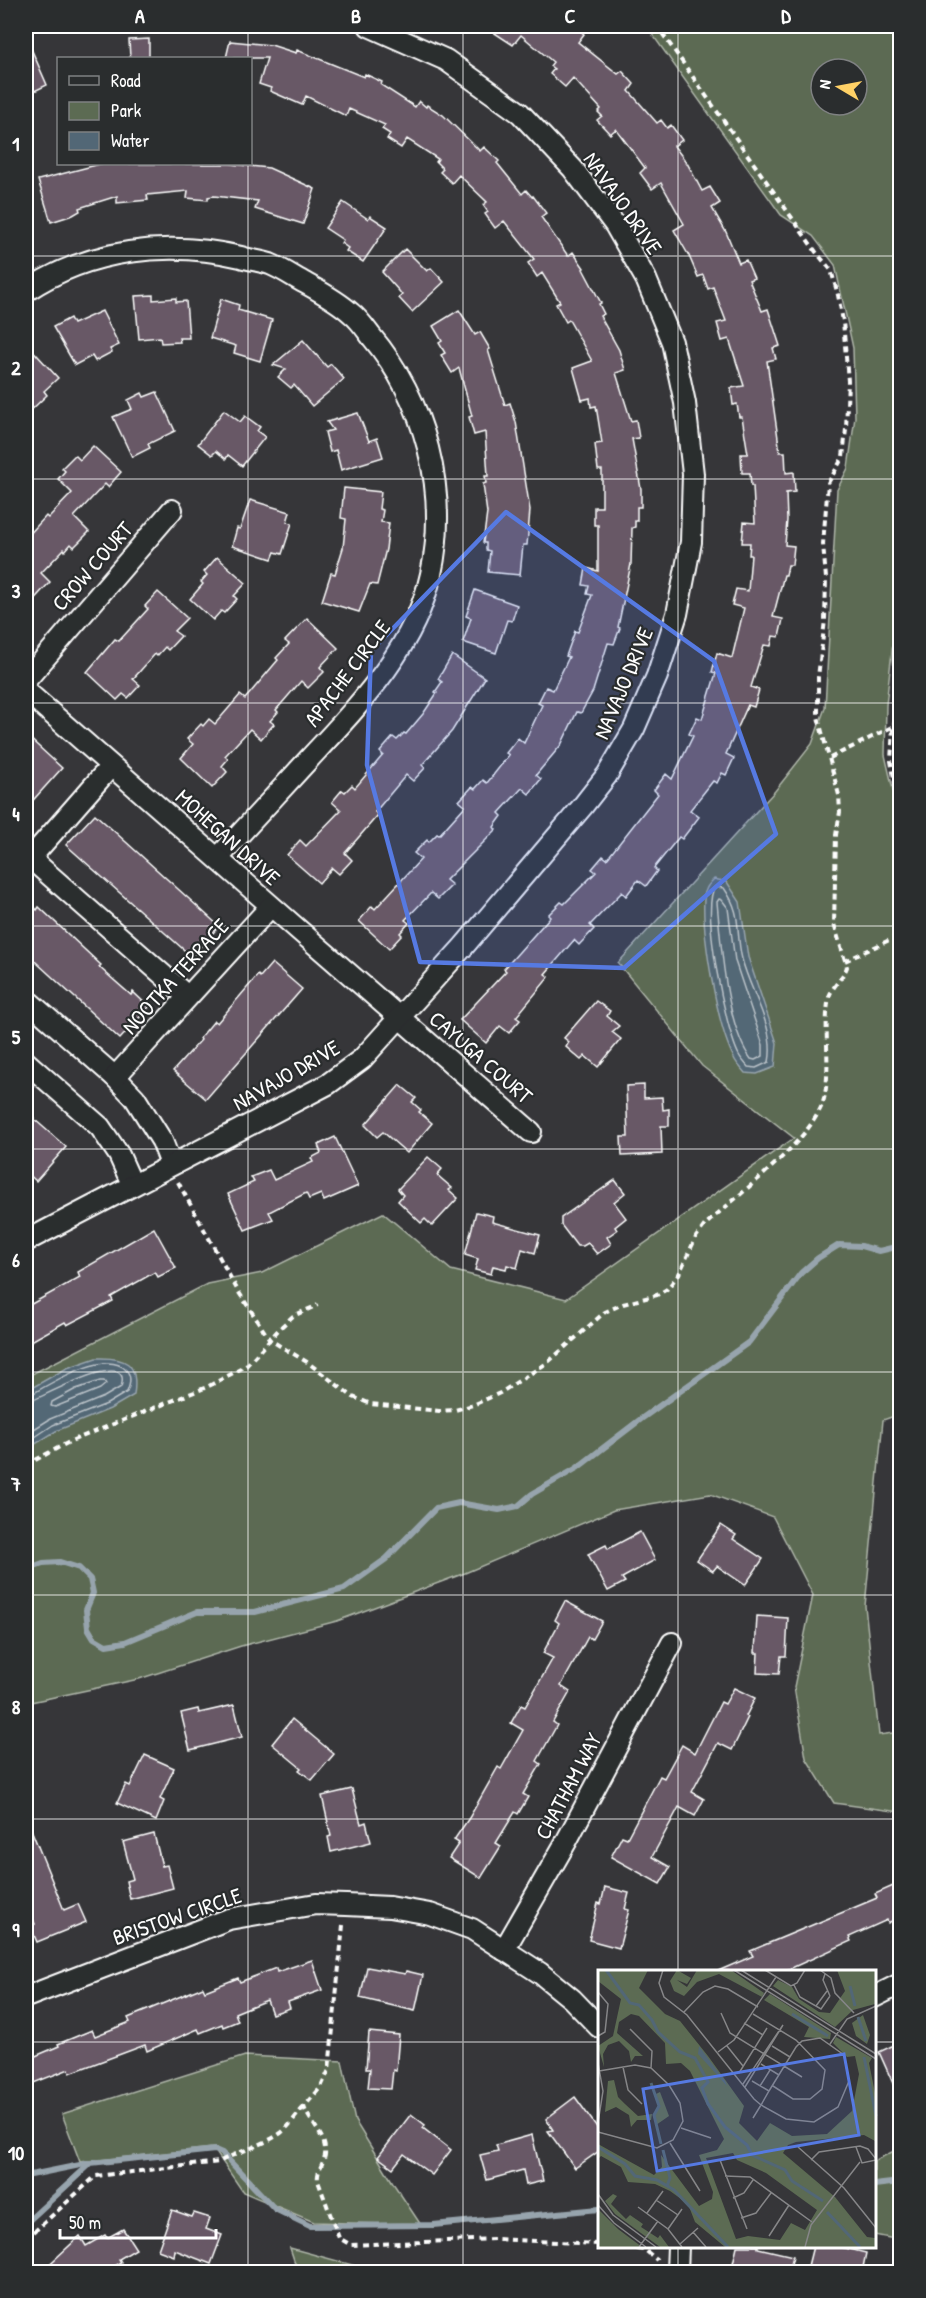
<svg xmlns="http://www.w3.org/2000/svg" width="926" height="2298" font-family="'Patrick Hand',sans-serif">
<rect width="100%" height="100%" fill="#363639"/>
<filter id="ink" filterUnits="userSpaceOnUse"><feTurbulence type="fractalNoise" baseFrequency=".0167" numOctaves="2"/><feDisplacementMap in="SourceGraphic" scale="12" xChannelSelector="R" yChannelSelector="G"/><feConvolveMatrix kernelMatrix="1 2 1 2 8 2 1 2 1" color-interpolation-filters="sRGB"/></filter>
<g filter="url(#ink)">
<g fill="#5c6b53" stroke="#aeb5a9" stroke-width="1.5" fill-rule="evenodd">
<path d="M642,26H900V580L886,705L885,755L895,798L900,803V1414L883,1420L865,1606L879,1735L900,1732V1812L834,1803L806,1758L794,1687L813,1595L773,1517L710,1494L614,1510L465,1573L337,1621L241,1646L139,1679L26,1703V1377L207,1284L262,1273L383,1213L451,1270L566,1299L794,1138L702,1066L618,963L775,791L812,744L825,708L837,490L848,468L855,417L853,348L835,265L813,236L781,215L650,31ZM821,69H857V105H821Z"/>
<polygon points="245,2056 342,2061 355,2121 395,2186 421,2225 314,2222 243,2192 213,2148 80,2162 62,2114"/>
<polygon points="900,2148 900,2240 874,2235 874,2161"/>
<polygon points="290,2248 356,2266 356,2272 298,2272"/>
</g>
<g fill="#526776" stroke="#97a4ad" stroke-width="1.5">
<path d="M714,879L727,882L740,902L748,957L777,1043L775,1067L757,1074L745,1073C741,1068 736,1063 734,1058C717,1026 702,935 704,899C704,890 708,885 714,879Z"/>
<path d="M96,1358C125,1357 139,1362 134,1395L110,1409L56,1431L26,1450V1391L67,1368Z"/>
</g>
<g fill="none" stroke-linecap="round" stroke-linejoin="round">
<g stroke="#bac2c8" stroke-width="1.5">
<path d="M715,887L724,888C743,915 735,930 742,959C750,992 776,1027 769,1062L756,1068L748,1067C745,1063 741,1059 739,1055C726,1031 700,907 715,887Z"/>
<path d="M719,899L722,900L728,908L735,961L763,1045V1056L755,1060L751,1059C726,1026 721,944 717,902Z"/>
<polygon points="100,1381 104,1381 106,1384 100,1389 55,1407 51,1406 52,1402 76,1389"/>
<path d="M26,1396L30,1395C50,1384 106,1348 126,1370C132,1376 130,1385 127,1392L107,1404L53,1425L26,1443"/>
<path d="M26,1403C33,1403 135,1343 121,1387L104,1397L50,1419L26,1434"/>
</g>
<g stroke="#97a4ad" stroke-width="6">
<polyline points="26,1569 43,1563 60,1562 79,1568 90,1579 93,1593 86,1610 88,1628 94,1638 106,1645 125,1642 197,1612 255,1612 344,1589 386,1559 436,1508 459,1503 499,1510 518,1506 532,1494 577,1468 641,1419 749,1342 801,1273 818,1258 839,1245 861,1246 879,1251 900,1246"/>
<polyline points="26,2176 90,2163 215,2150 222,2153 275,2209 310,2226 433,2225 599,2209"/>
<polyline points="874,2185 900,2182"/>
<polyline points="26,2223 89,2165"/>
</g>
</g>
<g fill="#675966" stroke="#fff" stroke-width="1.5">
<polygon points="484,26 575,26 584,34 578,42 618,74 622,71 634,84 629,91 657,123 661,120 667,128 671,125 682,140 674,146 687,163 702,191 710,187 720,203 712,208 726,232 739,263 746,260 754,278 749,280 762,311 768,309 780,346 773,348 776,359 767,361 780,452 785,452 786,473 794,472 795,492 786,493 787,520 785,545 794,546 792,565 788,565 786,575 784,575 773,617 783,619 779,637 773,636 771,646 764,645 751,687 759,690 754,707 748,705 726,754 734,758 726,775 722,773 717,783 713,781 690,810 699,817 682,839 679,837 654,868 657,871 646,886 638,880 626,896 622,892 590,925 594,929 579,945 574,940 545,974 549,977 516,1017 520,1020 509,1033 500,1026 486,1043 460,1020 506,971 504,969 550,917 548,915 561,902 564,904 596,872 592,869 603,856 607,859 658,794 654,790 666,774 672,779 693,736 689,734 697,717 702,719 716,673 712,672 717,653 732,658 744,608 732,605 736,589 748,591 751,555 749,555 750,543 742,543 744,522 755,523 753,486 751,486 750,473 742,473 741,454 748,454 742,417 739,417 737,404 733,405 731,388 744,386 729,339 722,341 717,323 726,321 713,287 708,289 703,275 698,277 689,256 674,230 684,224 661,183 652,189 640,173 645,168 616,129 610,134 597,120 602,116 598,112 601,109 573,78 565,87 550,74 554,69 550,66 553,62 521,35 513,45"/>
<polygon points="26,37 47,85 26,95"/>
<polygon points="149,39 149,58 130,58 129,40"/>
<polygon points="230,41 271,45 296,53 297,50 364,77 365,74 382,82 381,85 415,107 419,101 426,107 427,105 443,115 480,151 484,147 499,161 497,163 522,194 526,190 532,197 533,196 546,213 541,217 568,256 573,252 584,268 583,269 601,303 599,304 604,314 600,316 619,350 625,370 616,373 631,421 636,420 639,438 632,439 641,489 641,507 637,507 637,521 635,521 635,527 632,528 631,564 618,627 620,628 614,644 608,643 593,691 581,713 577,712 561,745 536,775 541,779 529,794 522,788 499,813 502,816 494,827 496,830 446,880 452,885 438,899 431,893 405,920 409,923 400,933 402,935 389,949 359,921 372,906 375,909 421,859 414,853 427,840 429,842 437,834 439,835 465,806 459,801 472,787 475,789 483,780 487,783 509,755 506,753 518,738 524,743 542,705 538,703 546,687 553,690 569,657 566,656 575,631 578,632 592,595 587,594 589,586 583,585 586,568 598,571 598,525 594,525 594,507 602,507 602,470 598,470 595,444 602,443 596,406 591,407 590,398 582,400 573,368 592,361 569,320 566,322 556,304 560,302 542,273 537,277 528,263 534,259 504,221 495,228 485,214 488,212 483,205 487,202 459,175 452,183 440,172 443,169 436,162 438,159 407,139 401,148 387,139 390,134 382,129 385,125 349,109 346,116 306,96 302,105 270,91 271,88 259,84 267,58 226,58"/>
<polygon points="100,164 230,164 269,168 315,189 303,224 255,209 258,201 214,196 208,197 208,200 187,198 188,191 147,195 148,200 117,203 117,196 79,208 80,211 73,215 51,222 38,180"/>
<polygon points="343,202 368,219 370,216 387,227 363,262 346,251 348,248 341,243 343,240 325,228"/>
<polygon points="405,249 427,271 431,268 444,282 412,312 399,298 402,295 399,291 382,272"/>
<polygon points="153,295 153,300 176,298 176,302 186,301 189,338 179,338 180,342 161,343 160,337 139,339 135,296"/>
<polygon points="221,299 239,305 238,310 272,320 260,361 234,353 236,346 210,338"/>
<polygon points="459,310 475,335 480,332 490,349 488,350 505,405 510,403 516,422 530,510 527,545 523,545 520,575 488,572 490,551 486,550 486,543 483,543 487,513 483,484 486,483 485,476 488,476 485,432 474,435 469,417 472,416 459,368 452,373 441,355 445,353 439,343 442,341 433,326"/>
<polygon points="102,311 119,345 110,349 112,352 95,361 92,356 75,365 53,327 70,318 73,324"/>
<polygon points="303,340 327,367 331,364 344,379 312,406 294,385 291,388 278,377 286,369 273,365"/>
<polygon points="26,343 58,378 44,391 47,395 26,415"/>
<polygon points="157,392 175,431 148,444 150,448 132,457 113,417 132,409 128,400 142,393 144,397"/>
<polygon points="224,410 240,422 245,416 260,427 257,431 265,437 242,466 228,455 226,459 216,451 212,455 198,444"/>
<polygon points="358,413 369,441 377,438 383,457 341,470 336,450 330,452 325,432 333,430 327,422"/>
<polygon points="93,446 121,472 108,487 105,484 74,517 89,532 74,547 71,544 65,551 64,549 41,573 50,582 26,608 26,538 46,516 48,518 72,493 58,479 65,471 62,468 75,455 80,460"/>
<polygon points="344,488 381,492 379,509 383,510 381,522 389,523 386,549 377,585 370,584 359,612 322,601 331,573 335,574 343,548 346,519 341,518"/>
<polygon points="250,500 290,512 287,522 292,523 282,554 275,552 272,559 232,546 237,528 240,529"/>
<polygon points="217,557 246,583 234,596 237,599 224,613 221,611 213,620 190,599 203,584 201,582 207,575 204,572"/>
<polygon points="475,590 517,605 512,621 507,620 496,653 463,642 471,618 466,616"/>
<polygon points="158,592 187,618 174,631 181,636 168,650 165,647 157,656 155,654 133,679 140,685 128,698 123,694 117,700 87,672 115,639 119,641 148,609 145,606"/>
<polygon points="307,618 338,648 320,667 324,672 308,688 301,681 276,710 278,712 270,721 274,724 261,739 250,729 225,756 228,759 222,766 227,772 212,788 181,758 193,744 187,739 201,724 203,726 209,719 215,724 240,695 245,699 278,660 276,658 289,644 285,641"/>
<polygon points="452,655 485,678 452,731 422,765 425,768 413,781 406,775 375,812 378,815 345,853 352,860 339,874 332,868 319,883 287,855 300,840 306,846 341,810 332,802 342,790 345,792 352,785 355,788 383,755 380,752 393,737 397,740 404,733 406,734 423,714 437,693 435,692 442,682 438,679"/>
<polygon points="26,735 62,768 26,808"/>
<polygon points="95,814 219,926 192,957 66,845"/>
<polygon points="26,899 37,910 39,907 101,965 99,967 131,995 133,992 149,1007 120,1039 26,953"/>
<polygon points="272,963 302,989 206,1099 173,1071 201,1040 200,1038 214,1021 217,1023 258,975 260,977"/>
<polygon points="596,1001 610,1011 607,1016 619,1026 612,1032 621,1039 598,1067 585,1056 581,1060 566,1047 569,1042 564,1038"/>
<polygon points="400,1085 416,1098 412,1102 421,1110 419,1112 432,1123 407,1153 383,1132 377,1137 365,1125"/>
<polygon points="644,1085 644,1098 662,1097 663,1110 669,1109 669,1126 661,1126 662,1154 622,1156 621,1137 628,1137 626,1086"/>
<polygon points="26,1112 66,1147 36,1181 26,1172"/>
<polygon points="335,1137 358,1186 324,1201 321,1194 309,1199 306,1193 269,1212 273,1219 245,1230 228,1194 254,1182 251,1177 269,1170 274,1180 313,1162 311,1158 321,1153 318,1145"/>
<polygon points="428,1157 442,1169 437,1175 452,1188 449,1190 458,1198 432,1226 425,1219 421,1223 398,1201 403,1195 398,1189"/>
<polygon points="615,1180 625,1193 614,1202 626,1218 615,1227 617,1230 607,1237 611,1244 597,1254 588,1243 583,1246 577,1246 561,1225 561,1218"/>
<polygon points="476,1212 493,1216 492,1222 540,1235 535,1253 522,1249 517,1268 507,1265 506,1269 493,1266 491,1274 475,1270 478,1259 465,1255"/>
<polygon points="154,1228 176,1268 158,1277 155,1272 111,1297 113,1301 67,1325 65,1322 26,1344 26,1307 80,1277 78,1272"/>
<polygon points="721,1525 736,1535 733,1539 763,1559 745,1585 717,1566 713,1571 697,1560"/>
<polygon points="640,1532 655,1560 622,1578 625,1582 608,1591 588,1554 606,1545 608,1549"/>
<polygon points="565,1601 602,1621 592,1639 588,1637 561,1686 570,1692 553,1722 557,1725 537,1761 541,1764 523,1794 528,1797 518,1814 515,1812 496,1843 501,1846 481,1878 449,1858 459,1843 454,1840 469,1818 498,1767 501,1769 523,1730 511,1723 521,1705 525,1707 553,1658 543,1653 559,1623 555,1620"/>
<polygon points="757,1616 788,1618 786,1656 781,1656 779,1674 757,1673 758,1653 755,1653"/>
<polygon points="734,1688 755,1698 746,1716 748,1717 732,1750 718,1743 692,1792 704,1799 695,1816 679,1807 652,1857 670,1867 660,1884 611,1857 622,1836 627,1838 660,1776 664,1778 682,1745 695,1753 721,1702 725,1704"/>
<polygon points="234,1705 242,1737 190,1750 181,1713 198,1709 199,1713"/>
<polygon points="292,1719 334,1754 312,1780 299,1770 301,1768 272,1744"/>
<polygon points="145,1755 174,1768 160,1799 164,1801 156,1821 117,1803 126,1784 130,1786"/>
<polygon points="352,1789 361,1824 366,1822 371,1842 331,1852 328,1837 331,1836 322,1796"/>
<polygon points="26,1817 64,1910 78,1904 86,1922 37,1942 30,1926 35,1924 26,1901"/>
<polygon points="154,1834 162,1866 167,1865 173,1888 130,1899 126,1881 133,1879 123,1842"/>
<polygon points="900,1883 900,1917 888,1923 887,1920 849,1937 851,1941 785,1971 718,1971 753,1956 750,1951 877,1898 875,1894"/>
<polygon points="605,1887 629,1893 625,1909 629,1910 619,1948 589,1940 598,1903 601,1904"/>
<polygon points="312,1960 322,1990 288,2002 290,2008 272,2014 267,2000 235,2013 238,2021 223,2027 222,2024 200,2033 198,2029 147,2051 145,2045 70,2073 69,2069 26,2086 26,2060 59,2046 58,2044 92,2030 95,2036 130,2022 128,2018 203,1987 205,1991 238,1978 240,1982 276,1968 277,1972"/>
<polygon points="367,1967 405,1974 406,1971 423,1975 415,2011 360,1998"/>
<polygon points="369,2032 399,2035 396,2071 393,2070 391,2089 368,2088 370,2069 366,2069"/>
<polygon points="896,2044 900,2054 900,2099 879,2052"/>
<polygon points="575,2097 599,2130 599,2151 575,2168 548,2131 553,2130 546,2119"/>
<polygon points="411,2114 425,2125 423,2128 451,2150 432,2175 404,2154 393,2168 378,2157"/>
<polygon points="532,2135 543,2181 526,2185 523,2170 487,2180 480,2155 498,2151 496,2145"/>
<polygon points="172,2210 192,2217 194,2213 210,2218 206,2229 222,2235 211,2264 175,2250 174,2256 158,2250"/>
<polygon points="123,2229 136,2249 119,2259 121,2262 103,2272 41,2272 80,2236 86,2246 105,2235 107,2238"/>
<polygon points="737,2246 758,2246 758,2248 793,2256 789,2272 731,2272"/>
<polygon points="813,2246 837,2246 866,2253 862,2272 816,2272 807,2270"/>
</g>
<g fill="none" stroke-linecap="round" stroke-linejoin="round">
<g stroke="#fff" stroke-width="24">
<g id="street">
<path d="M26,291C89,249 167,240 241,257C250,260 261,261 270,264C282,269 294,277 305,283C321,292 338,301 351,313C359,319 365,328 371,336C425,400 449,491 431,574C415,648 359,705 309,759C279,792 248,825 218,858"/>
<polyline points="26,680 172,510"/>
<path d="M26,691C194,838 362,986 531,1132"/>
<polyline points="30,858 187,996"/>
<polyline points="26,863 111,766"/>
<polyline points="26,999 115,1077 135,1098 162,1141 171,1164"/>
<polyline points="26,1062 100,1127 119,1155 132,1184"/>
<polyline points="115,1077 270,907"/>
<polyline points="26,1241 328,1084 362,1059 399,1018 464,946 582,807 607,775 634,729 657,676 677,614 691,542 693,474 685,403 672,342 646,279 615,225 573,169 520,113 446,60 369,26"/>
<polyline points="504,1950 566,1842 672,1643"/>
<polyline points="26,1997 229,1919 316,1904 346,1905 390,1907 430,1914 472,1929 540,1973 572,1999 599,2027"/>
<polyline points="874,1997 900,1984"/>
<polyline points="677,2272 678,2246"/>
</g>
</g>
<g stroke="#fff" stroke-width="4" stroke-dasharray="6 4.5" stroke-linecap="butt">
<polyline points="900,709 893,727 891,761 900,810"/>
<polyline points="830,758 892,727"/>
<polyline points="845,961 900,935"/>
<path d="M178,1182L238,1291L270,1340L307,1362L353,1397L371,1404L439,1411L455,1410L473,1405L500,1393L547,1363L605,1312L623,1304L657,1295L667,1289L679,1274L696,1237L705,1225C737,1195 819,1136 825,1094C831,1062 823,1028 829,997C833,985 843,978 847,967L834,924L836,835L840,812L839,795L818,717V677L825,620L826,578L823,544L828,483L843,457L846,429L848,381L843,321L838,295L831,270L816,252L657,26"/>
<polyline points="26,1465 71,1441 207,1387 246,1366 280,1328 293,1316 318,1305"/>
<path d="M343,1925L329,2070L321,2087L304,2107C309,2121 324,2134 325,2149C327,2161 316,2169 318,2181L339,2238L351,2245L496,2239L599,2244"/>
<path d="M26,2239L96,2176L219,2162C239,2151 262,2146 281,2133C290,2126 296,2115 304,2107"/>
<polyline points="616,2246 645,2250 657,2260"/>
</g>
<use href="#street" stroke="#2a2d2e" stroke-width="20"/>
</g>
</g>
<path fill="#567ae2" fill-opacity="0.2" stroke="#567ae2" stroke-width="4.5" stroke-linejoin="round" d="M506,512L714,661L776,834L624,968L420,962L367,765L371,651Z"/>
<path fill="none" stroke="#fff" stroke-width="1.5" stroke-opacity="0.55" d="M248,26V58M463,26V2272M678,26V1971M248,164V2272M26,256H900M26,479H900M26,703H900M26,926H900M26,1149H900M26,1372H900M26,1595H900M26,1819H900M26,2042H599M874,2042H900M678,2246V2272"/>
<g text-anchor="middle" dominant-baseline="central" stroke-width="4.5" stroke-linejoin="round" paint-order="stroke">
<g font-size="22" fill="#fff" stroke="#2a2d2e">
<text transform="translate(623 203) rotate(55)">NAVAJO DRIVE</text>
<text transform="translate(92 566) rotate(-49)">CROW COURT</text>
<text transform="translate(347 673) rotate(-53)">APACHE CIRCLE</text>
<text transform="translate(623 683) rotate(-67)">NAVAJO DRIVE</text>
<text transform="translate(228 837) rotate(42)">MOHEGAN DRIVE</text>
<text transform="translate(175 976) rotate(-48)">NOOTKA TERRACE</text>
<text transform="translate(481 1057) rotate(41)">CAYUGA COURT</text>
<text transform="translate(286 1075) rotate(-30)">NAVAJO DRIVE</text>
<text transform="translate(568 1786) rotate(-62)">CHATHAM WAY</text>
<text transform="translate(177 1916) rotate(-19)">BRISTOW CIRCLE</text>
</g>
</g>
<g transform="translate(598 1970)">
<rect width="278" height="278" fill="#363639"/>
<path d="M0,0H50L41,18L67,44L82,51L110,86L146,136L141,153L159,171L172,153L194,166L229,164L254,141L261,104L257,86L249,87L235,73L238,67L274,88L271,93L277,123V171L266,165L198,172L190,175L185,183L237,227L269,267L277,268V277H127L97,252L90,234L72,221L57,214L30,212L23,197L3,186L0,189V174L56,205L64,197L63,185L101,236L114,229L115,222L101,185L119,180L126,169L92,101L83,93L68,94L67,73L41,46L33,44L21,52L19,63L45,86H37L33,92L31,81L21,71L10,75L5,84L6,97L0,76L15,66L23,29L0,11ZM135,183L139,190L168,203L219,240L207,260L193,253L182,270L150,266L138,269L108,188ZM79,0L93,8L89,14L79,10L89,17L99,0H133L166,23L164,27L121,4L99,12L86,26L76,21L72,11ZM239,0H277V34L255,40L237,57L175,16L180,10L194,17L201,29L221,42L232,43L247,21ZM172,24L233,63L232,69L206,67L211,57L166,30ZM265,45L272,65L269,74L258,66L254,53ZM16,110L20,127L27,134L40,146L54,144L53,150H39L33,157L31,145L18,137L7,142L10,111ZM62,122L71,146L58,155L56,146L61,136L58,124ZM15,224L19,226L13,234L28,249L32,245L45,254L43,257L60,268L62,265L71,277H62L17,244L7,231ZM0,239L20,259L44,277H0Z" fill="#5c6b53" fill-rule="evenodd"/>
<path d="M101,76L127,111L129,116L100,84Z" fill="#526776"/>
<path fill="none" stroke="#526776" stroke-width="3" d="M8,0L32,33L41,35L54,50L60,62L82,82L97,88L110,112L104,118L110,134L127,157L149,175L154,185L187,200L194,211L225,231M252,16L257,36M194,44L230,66M260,47L268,71M266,87L278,146M53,113L61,136L56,145L63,174M0,177L27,194L37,206L59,210L76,220L130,277M65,180L72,208L69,216M229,242L262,277"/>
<path fill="none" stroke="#868688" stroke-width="1.5" d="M65,0L61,13L66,27L89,45L156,129L163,135L188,149L216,152L240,137L251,111L246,85L222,68L204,71L198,77L171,121L163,135L155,148M136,0L278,89M143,0L278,84M167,0L193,16L199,13L207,0M222,0L233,8L237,23L256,43M227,4L225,10L232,26M196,15L202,27L223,39L232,26M0,22L10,34L7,62L0,66M218,36L229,21M86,42L105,22L117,16L130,19L160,37M123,43L132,63L204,107M155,44L198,70L227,100L224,119L212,129H195L175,116M146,53L165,65M32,59L54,81L53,98M232,74L249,49L278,36M129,76L145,96M174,76L192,87M120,82L136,70L178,7M0,93L5,121L0,153M163,94L181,105M25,97L30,120L44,134M141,103L169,58M154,111L171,121M145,114L185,55L147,117M162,116L172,100M83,158L113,168M0,162L59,178L75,170L85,151L82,133L71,115L53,98L37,95L1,101M72,173L102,221M200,177L246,218L278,258M258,177L264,193L278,190M122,190L149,259M213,190L221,182L262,176L270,179L278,189M127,206L152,207L214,252M0,224L15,245L58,277M135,228L146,223L155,210M58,230L80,245M0,235L16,253L48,277M40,237L70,259L84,277M49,243L65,221M143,248L158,243L173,223M70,259L84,239M95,262L108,277M171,266L191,235M82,274L100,258M41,277L60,251M207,277L213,255L262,192"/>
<path fill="#567ae2" fill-opacity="0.15" stroke="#567ae2" stroke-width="3" d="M246,84L261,165L59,201L45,119Z"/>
<rect width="278" height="278" fill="none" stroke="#fff" stroke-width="3"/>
</g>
<rect width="926" height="2298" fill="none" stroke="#2a2d2e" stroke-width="66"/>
<rect x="57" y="57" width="195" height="108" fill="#2a2d2e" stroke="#7f8182" stroke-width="1.5"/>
<rect x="69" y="76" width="30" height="9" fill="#2a2d2e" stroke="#7f8182" stroke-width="1.5"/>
<text x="111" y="87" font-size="18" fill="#ffffff">Road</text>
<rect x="69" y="102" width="30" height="18" fill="#5c6b53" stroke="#7f8182" stroke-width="1.5"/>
<text x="111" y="117" font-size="18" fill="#ffffff">Park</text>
<rect x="69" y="132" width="30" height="18" fill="#526776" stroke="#7f8182" stroke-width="1.5"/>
<text x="111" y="147" font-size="18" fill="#ffffff">Water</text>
<g transform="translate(839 87) rotate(280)"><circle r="28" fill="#2a2d2e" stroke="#7f8182" stroke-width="1.5"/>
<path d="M0-4.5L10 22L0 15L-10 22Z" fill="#ffd166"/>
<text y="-9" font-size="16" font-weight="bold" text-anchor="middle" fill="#ffffff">N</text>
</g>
<path d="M60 2229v9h156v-9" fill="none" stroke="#ffffff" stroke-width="3"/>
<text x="69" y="2229" font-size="18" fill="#ffffff" stroke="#2a2d2e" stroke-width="4.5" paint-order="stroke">50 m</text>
<rect x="33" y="33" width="860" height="2232" fill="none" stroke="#fff" stroke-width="2"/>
<g font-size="20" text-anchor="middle" font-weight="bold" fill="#fff">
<text x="140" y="23">A</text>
<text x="356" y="23">B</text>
<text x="570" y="23">C</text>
<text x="786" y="23">D</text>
<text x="16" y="151">1</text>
<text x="16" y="375">2</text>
<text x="16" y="598">3</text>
<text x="16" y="821">4</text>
<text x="16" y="1044">5</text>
<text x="16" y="1267">6</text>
<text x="16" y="1491">7</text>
<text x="16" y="1714">8</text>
<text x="16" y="1937">9</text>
<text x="16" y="2160">10</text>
</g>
</svg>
